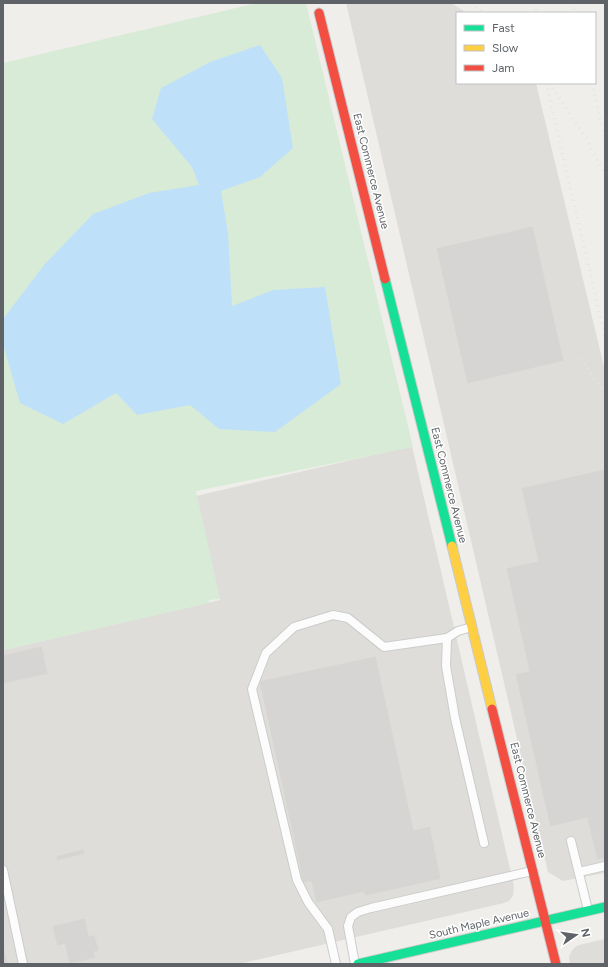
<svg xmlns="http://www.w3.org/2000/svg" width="608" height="967" font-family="Figtree,sans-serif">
<rect width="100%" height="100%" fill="#efeeea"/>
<g fill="#dfddda">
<polygon points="346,3 451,3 467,13 457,13 457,83 536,83 605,371 605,873 563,881 548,872"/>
<polygon points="412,446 514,886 513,896 509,901 504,903 239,964 3,964 3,650 220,600 196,496"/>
<polygon points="605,939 605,964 570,964 569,957 571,952 574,948 579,945"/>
</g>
<polygon fill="#d8ebd6" points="257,3 306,3 413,447 196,491 220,599 209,600 209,603 3,650 3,63"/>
<polygon fill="#bfe0f9" points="260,45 282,78 293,148 260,177 221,191 228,233 232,306 273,290 325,287 341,384 275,432 219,429 190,405 137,415 116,393 63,424 20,403 3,344 3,319 44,265 93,214 149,193 199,185 192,167 152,119 161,88 210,62"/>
<g fill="#d6d5d3" stroke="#deddd9">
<polygon points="533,226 564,361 467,384 436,248"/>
<polygon points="605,469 605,858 597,860 587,818 550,827 515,674 529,671 506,568 538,561 521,488"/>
<polygon points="42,646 48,674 3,684 3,655"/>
<polygon points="376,656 414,830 430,826 441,879 365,896 364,892 316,903 311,881 303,883 259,681"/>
<polygon points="83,849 85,854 57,861 56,856"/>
<polygon points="85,918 89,936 95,935 99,951 94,952 96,958 69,964 65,944 57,946 52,926"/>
<polygon points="3,942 8,964 3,964"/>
</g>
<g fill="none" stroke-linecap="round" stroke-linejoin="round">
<g stroke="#cbcccc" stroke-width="10">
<g id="lane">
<polyline points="472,627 458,631 447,638 446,666 455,718 484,843"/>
<polyline points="571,841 588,910"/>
<polyline points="3,870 23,964"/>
<polyline points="579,872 605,866"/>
<polyline points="336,964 328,929 308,902 297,880 252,689 266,653 294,627 333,615 348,618 384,647 447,638"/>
<polyline points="355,964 348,926 351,917 358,912 371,908 532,871"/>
</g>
</g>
<g stroke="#cacacb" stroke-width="11">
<g id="fast">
<polyline points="385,279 452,546"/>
<polyline points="358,964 605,907"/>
</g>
</g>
<g stroke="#cacacb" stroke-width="11">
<polyline id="slow" points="452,546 492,709"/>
</g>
<g stroke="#cacacb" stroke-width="11">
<g id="jam">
<polyline points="319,13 385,279"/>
<polyline points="492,709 556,964"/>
</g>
</g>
<use href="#lane" stroke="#fdfcfc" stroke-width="8"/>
<use href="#fast" stroke="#16e098" stroke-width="9"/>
<use href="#slow" stroke="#ffcf43" stroke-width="9"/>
<use href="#jam" stroke="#f24e42" stroke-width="9"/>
<g stroke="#e4e4e4" stroke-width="3" stroke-dasharray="1 5" stroke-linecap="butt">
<polyline points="471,3 484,13"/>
<polyline points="536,3 536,13"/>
<polyline points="573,3 575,13"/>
<polyline points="546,83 605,337"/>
<polyline points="549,83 586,138 605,175"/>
<polyline points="592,83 605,140"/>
<polyline points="581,358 605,394"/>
</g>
</g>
<g text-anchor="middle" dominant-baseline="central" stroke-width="3" stroke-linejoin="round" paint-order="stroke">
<g font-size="11" fill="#5f6368" stroke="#fff">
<text transform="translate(371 171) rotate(76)">East Commerce Avenue</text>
<text transform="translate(449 485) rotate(76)">East Commerce Avenue</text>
<text transform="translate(528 800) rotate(76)">East Commerce Avenue</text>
<text transform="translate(479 924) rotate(-13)">South Maple Avenue</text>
</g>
</g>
<rect width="608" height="967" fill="none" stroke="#5f6368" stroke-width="8"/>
<rect x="456" y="12" width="140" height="72" fill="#ffffff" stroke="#bfc1c3"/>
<rect x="464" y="25" width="20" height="6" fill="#16e098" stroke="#bfc1c3"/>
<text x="492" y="32" font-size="12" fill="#5f6368">Fast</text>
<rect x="464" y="45" width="20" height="6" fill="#ffcf43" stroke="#bfc1c3"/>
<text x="492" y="52" font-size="12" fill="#5f6368">Slow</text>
<rect x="464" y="65" width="20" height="6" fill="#f24e42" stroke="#bfc1c3"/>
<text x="492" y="72" font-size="12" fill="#5f6368">Jam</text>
<g transform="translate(576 935) rotate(77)" stroke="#ffffff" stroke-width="3" paint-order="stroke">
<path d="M0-3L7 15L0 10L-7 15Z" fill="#5f6368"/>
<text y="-6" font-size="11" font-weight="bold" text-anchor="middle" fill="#5f6368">N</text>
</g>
</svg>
